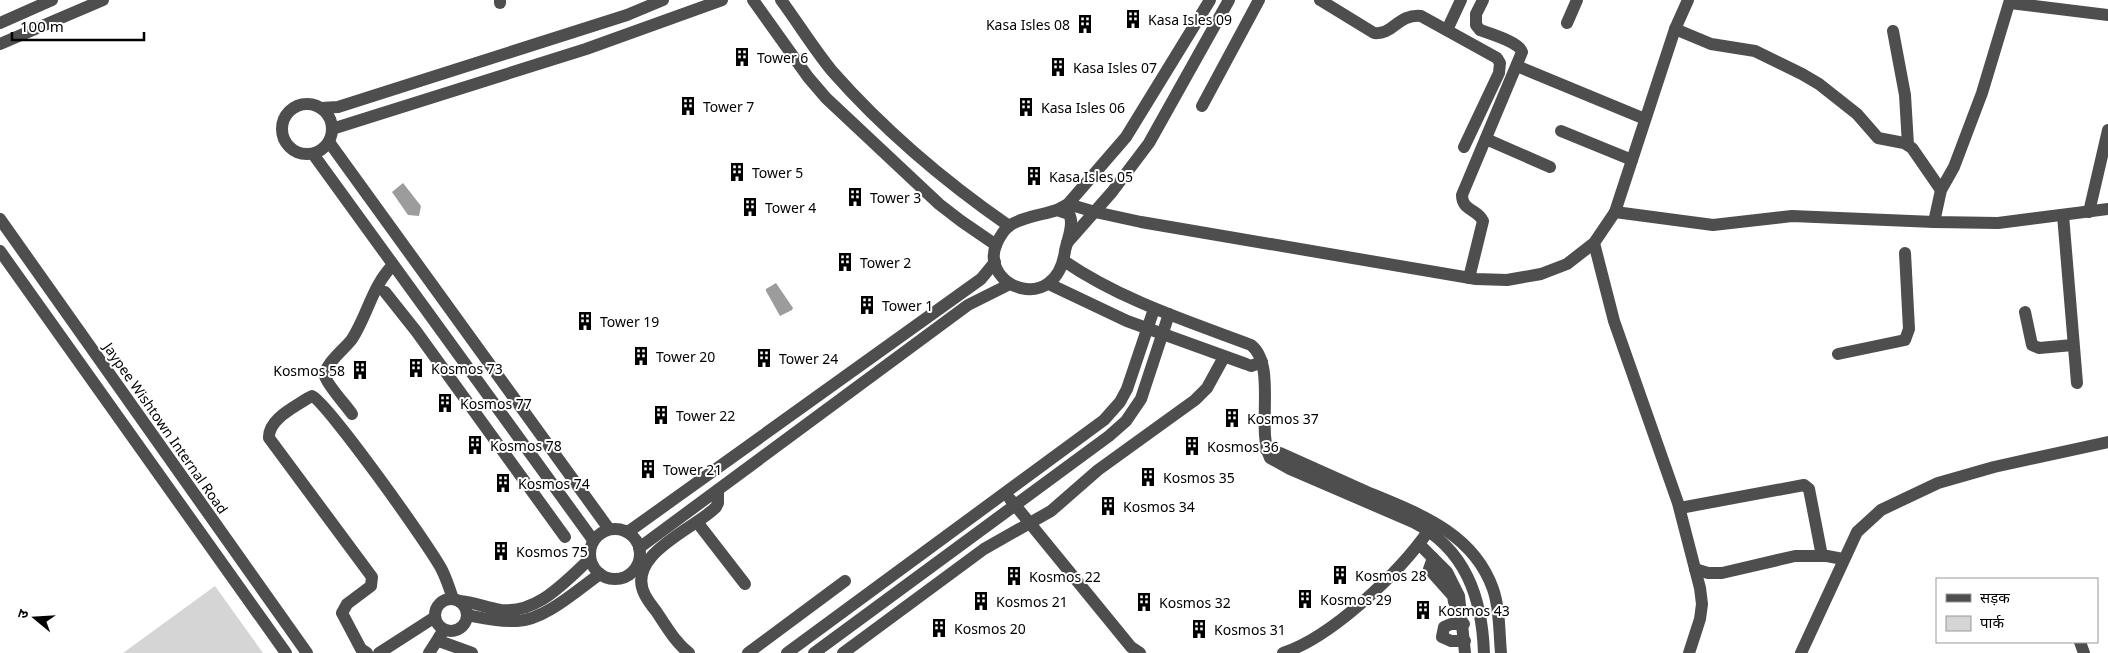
<svg xmlns="http://www.w3.org/2000/svg" width="2108" height="653" font-family="'Noto Sans','Noto Sans Devanagari',sans-serif">
<rect width="100%" height="100%" fill="#fff"/>
<polygon fill="#d5d5d5" points="215,586 263,653 123,653"/>
<g fill="#9c9c9c">
<polygon points="403,183 421,206 419,216 408,215 392,192"/>
<polygon points="776,283 793,308 792,310 780,316 766,291 766,289"/>
</g>
<g fill="none" stroke-linecap="round" stroke-linejoin="round">
<g stroke="#4e4e4e" stroke-width="12">
<polyline points="500,0 500,3"/>
<polyline points="753,0 808,77 826,98 939,204 961,221 996,245"/>
<path d="M781,0C798,23 814,49 832,71C885,131 944,181 1009,226"/>
<path d="M1320,0L1374,33C1394,35 1397,14 1421,16L1497,58L1500,63L1499,73L1464,147"/>
<polyline points="2010,3 2108,15"/>
<polyline points="0,23 52,0"/>
<polyline points="1567,23 1577,0"/>
<polyline points="1675,29 1711,44 1755,51 1802,74 1819,84 1857,114 1878,138 1904,143 1912,148 1941,190"/>
<polyline points="1447,30 1461,0"/>
<polyline points="1893,31 1905,95 1908,145"/>
<polyline points="0,44 103,0"/>
<polyline points="1517,66 1645,119"/>
<circle cx="307" cy="129" r="25"/>
<polyline points="1202,106 1259,0"/>
<polyline points="321,108 338,107 627,15 663,0"/>
<polyline points="332,129 586,49 722,0"/>
<polyline points="1561,131 1632,160"/>
<polyline points="1486,139 1550,167"/>
<polyline points="329,142 609,529"/>
<polyline points="313,154 593,540"/>
<polyline points="1068,204 1095,212 1141,222 1476,279 1507,280 1541,274 1567,264 1594,243 1615,212 1675,29 1688,0"/>
<polyline points="1057,210 1068,204 1126,137 1210,0"/>
<path d="M1057,210L1069,214C1075,224 1067,240 1065,251C1056,316 980,287 996,245C999,238 1003,231 1009,226C1022,217 1042,215 1057,210Z"/>
<polyline points="1615,212 1713,225 1792,216 1934,222 1998,223 2108,209"/>
<polyline points="2089,212 2108,130"/>
<polyline points="2063,215 2077,383"/>
<polyline points="0,219 307,653"/>
<polyline points="1934,222 1941,190 1954,167 1982,93 2010,0"/>
<polyline points="1067,243 1112,192 1149,143 1229,0"/>
<polyline points="1594,243 1614,321 1678,503 1700,588 1702,604 1700,619 1689,653"/>
<polyline points="0,251 286,653"/>
<path d="M1064,261C1121,300 1187,321 1251,345C1277,365 1256,429 1270,458L1290,469L1413,522C1466,549 1482,598 1484,653"/>
<path d="M1469,278L1483,221C1478,209 1462,211 1462,195L1522,52C1519,42 1491,34 1480,30L1476,25V14L1483,0"/>
<polyline points="1049,284 1127,321 1246,364 1251,366 1262,362"/>
<polyline points="385,292 416,331 565,537"/>
<polyline points="2025,312 2032,345 2039,348 2073,345"/>
<polyline points="1838,354 1905,340 1909,329 1905,253"/>
<path d="M352,414C346,405 327,385 325,376C324,364 346,348 352,339C368,314 372,286 393,265"/>
<path d="M1266,450L1280,453C1309,466 1338,479 1367,492C1417,513 1473,532 1493,589C1500,609 1499,632 1501,653"/>
<polyline points="1010,499 1131,647 1140,653"/>
<polyline points="1680,508 1804,485 1809,489 1822,556"/>
<polyline points="697,522 745,584"/>
<circle cx="615" cy="554" r="25"/>
<polyline points="628,532 981,279 995,262"/>
<polyline points="1419,544 1447,572 1459,596 1465,653"/>
<polyline points="639,548 968,305 1010,284"/>
<polyline points="1433,558 1429,569 1453,596 1454,602"/>
<polyline points="1695,569 1708,573 1722,573 1795,556 1827,556 1843,559"/>
<circle cx="451" cy="615" r="16"/>
<path d="M459,601C474,602 487,608 501,610C538,614 565,581 590,559"/>
<path d="M467,615C483,618 500,622 517,621C545,620 577,590 600,574"/>
<polyline points="1464,624 1451,624 1444,627 1442,637 1451,641 1465,641"/>
<polyline points="444,630 439,637 439,641 472,653"/>
<polyline points="2080,642 2084,653"/>
<path d="M367,653L361,649L342,613L347,604L371,586L372,577L269,438C268,419 295,407 308,398L312,396C327,402 431,548 442,570C447,580 450,590 453,599"/>
<polyline points="379,653 435,617"/>
<polyline points="429,653 438,639"/>
<path d="M689,653C675,642 666,626 656,611C652,606 648,601 645,595C624,555 695,529 716,507L718,503V490"/>
<polyline points="748,653 845,581"/>
<polyline points="787,653 1104,420 1120,402 1127,389 1154,309"/>
<polyline points="814,653 1109,436 1126,421 1141,399 1169,314"/>
<polyline points="843,653 984,549 1051,511 1098,470 1195,400 1207,388 1224,357"/>
<path d="M1283,653C1332,637 1400,572 1429,530"/>
<polyline points="1801,653 1857,532 1881,510 1938,483 1994,467 2108,442"/>
</g>
</g>
<defs>
<g id="building-bare" transform="scale(1.5)"><path d="M-4-6H4V6H1V3H-1V6H-4ZM-2.5-4.3h1.7v1.8h-1.7ZM.8-4.3h1.7v1.8H.8ZM-2.5-1h1.7V.8h-1.7ZM.8-1h1.7V.8H.8Z" fill="#000" stroke="#fff" stroke-width="2.5" paint-order="stroke"/></g>
</defs>
<g fill-rule="evenodd">
<use href="#building-bare" x="1133" y="19"/>
<use href="#building-bare" x="1085" y="24"/>
<use href="#building-bare" x="742" y="57"/>
<use href="#building-bare" x="1058" y="67"/>
<use href="#building-bare" x="688" y="106"/>
<use href="#building-bare" x="1026" y="107"/>
<use href="#building-bare" x="737" y="172"/>
<use href="#building-bare" x="1034" y="176"/>
<use href="#building-bare" x="855" y="197"/>
<use href="#building-bare" x="750" y="207"/>
<use href="#building-bare" x="845" y="262"/>
<use href="#building-bare" x="867" y="305"/>
<use href="#building-bare" x="585" y="321"/>
<use href="#building-bare" x="641" y="356"/>
<use href="#building-bare" x="764" y="358"/>
<use href="#building-bare" x="416" y="368"/>
<use href="#building-bare" x="360" y="370"/>
<use href="#building-bare" x="445" y="403"/>
<use href="#building-bare" x="661" y="415"/>
<use href="#building-bare" x="1232" y="418"/>
<use href="#building-bare" x="475" y="445"/>
<use href="#building-bare" x="1192" y="446"/>
<use href="#building-bare" x="648" y="469"/>
<use href="#building-bare" x="1148" y="477"/>
<use href="#building-bare" x="503" y="483"/>
<use href="#building-bare" x="1108" y="506"/>
<use href="#building-bare" x="501" y="551"/>
<use href="#building-bare" x="1340" y="575"/>
<use href="#building-bare" x="1014" y="576"/>
<use href="#building-bare" x="1305" y="599"/>
<use href="#building-bare" x="981" y="601"/>
<use href="#building-bare" x="1144" y="602"/>
<use href="#building-bare" x="1423" y="610"/>
<use href="#building-bare" x="939" y="628"/>
<use href="#building-bare" x="1199" y="629"/>
</g>
<g text-anchor="middle" dominant-baseline="central" stroke-width="4" stroke-linejoin="round" paint-order="stroke">
<g font-size="14" fill="#000" stroke="#fff" text-anchor="start">
<text x="1148" y="19">Kasa Isles 09</text>
<text x="1070" y="24" text-anchor="end">Kasa Isles 08</text>
<text x="757" y="57">Tower 6</text>
<text x="1073" y="67">Kasa Isles 07</text>
<text x="703" y="106">Tower 7</text>
<text x="1041" y="107">Kasa Isles 06</text>
<text x="752" y="172">Tower 5</text>
<text x="1049" y="176">Kasa Isles 05</text>
<text x="870" y="197">Tower 3</text>
<text x="765" y="207">Tower 4</text>
<text x="860" y="262">Tower 2</text>
<text x="882" y="305">Tower 1</text>
<text x="600" y="321">Tower 19</text>
<text x="656" y="356">Tower 20</text>
<text x="779" y="358">Tower 24</text>
<text x="431" y="368">Kosmos 73</text>
<text x="345" y="370" text-anchor="end">Kosmos 58</text>
<text x="460" y="403">Kosmos 77</text>
<text x="676" y="415">Tower 22</text>
<text x="1247" y="418">Kosmos 37</text>
<text x="490" y="445">Kosmos 78</text>
<text x="1207" y="446">Kosmos 36</text>
<text x="663" y="469">Tower 21</text>
<text x="1163" y="477">Kosmos 35</text>
<text x="518" y="483">Kosmos 74</text>
<text x="1123" y="506">Kosmos 34</text>
<text x="516" y="551">Kosmos 75</text>
<text x="1355" y="575">Kosmos 28</text>
<text x="1029" y="576">Kosmos 22</text>
<text x="1320" y="599">Kosmos 29</text>
<text x="996" y="601">Kosmos 21</text>
<text x="1159" y="602">Kosmos 32</text>
<text x="1438" y="610">Kosmos 43</text>
<text x="954" y="628">Kosmos 20</text>
<text x="1214" y="629">Kosmos 31</text>
</g>
<g font-size="14" fill="#000" stroke="#fff">
<text transform="translate(166 428) rotate(55)">Jaypee Wishtown Internal Road</text>
</g>
</g>
<rect x="1936" y="578" width="162" height="65" fill="#ffffff" stroke="#999999"/>
<rect x="1946" y="594" width="25" height="8" fill="#4e4e4e" stroke="#999999"/>
<text x="1980" y="603" font-size="15" fill="#000000">सड़क</text>
<rect x="1946" y="616" width="25" height="15" fill="#d5d5d5" stroke="#999999"/>
<text x="1980" y="628" font-size="15" fill="#000000">पार्क</text>
<g transform="translate(35 618) rotate(288)" stroke="#ffffff" stroke-width="4" paint-order="stroke">
<path d="M0-4L9 19L0 12L-9 19Z" fill="#000000"/>
<text y="-8" font-size="14" font-weight="bold" text-anchor="middle" fill="#000000">उ</text>
</g>
<path d="M12 32v8h132v-8" fill="none" stroke="#000000" stroke-width="2.5"/>
<text x="20" y="32" font-size="15" fill="#000000" stroke="#ffffff" stroke-width="4" paint-order="stroke">100 m</text>
</svg>
